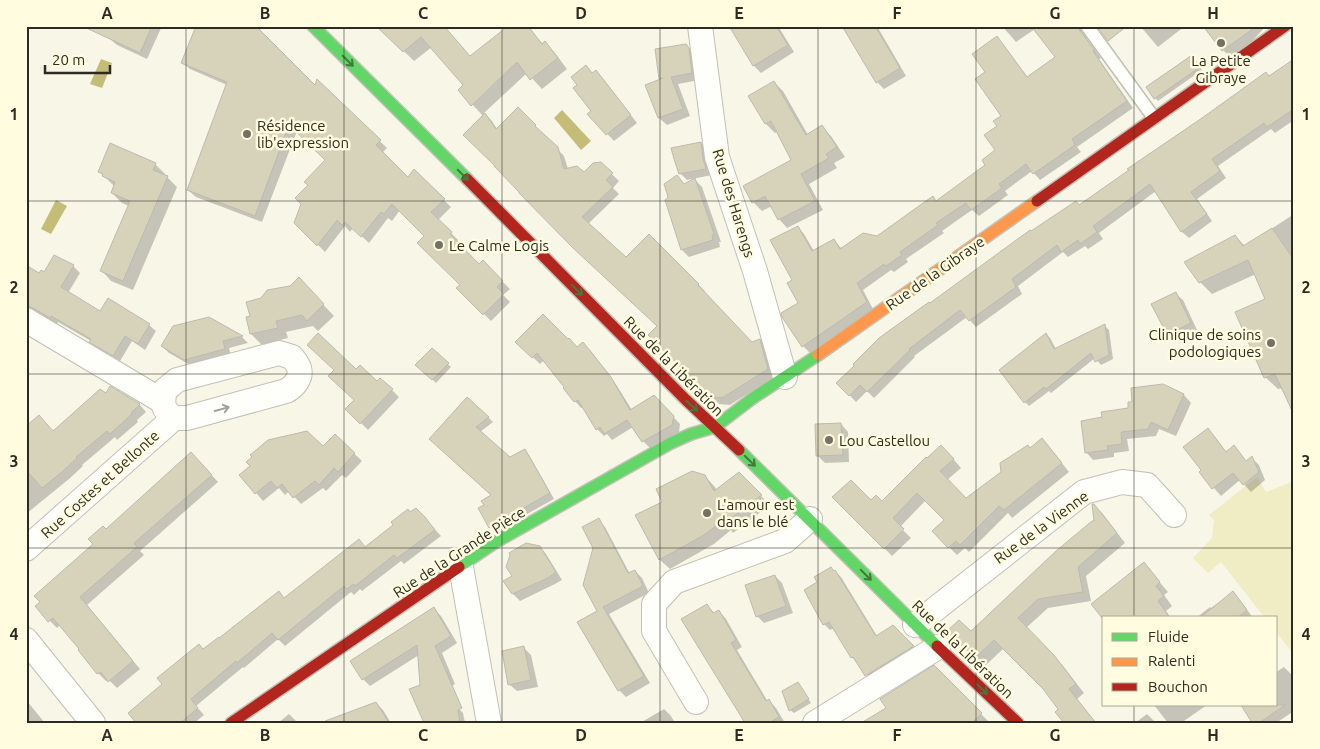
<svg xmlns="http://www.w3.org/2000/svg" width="1320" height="749" font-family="Ubuntu,sans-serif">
<rect width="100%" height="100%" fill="#f8f6e7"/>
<polygon fill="#f0ecc3" points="1257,477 1266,492 1294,481 1294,654 1276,632 1276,618 1265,618 1221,562 1208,573 1193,558 1212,538 1214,520 1209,515"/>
<g fill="#c5bc77">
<polygon points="101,59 112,63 102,88 90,84"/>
<polygon points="562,110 591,141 581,150 554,118"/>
<polygon points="56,200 67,206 51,234 41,229"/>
</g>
<g fill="#0003">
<polygon points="115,26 162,26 147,59 117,45 109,38"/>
<polygon points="378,26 425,26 470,57 529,30 543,44 545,43 555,53 567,69 542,89 527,73 484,113 492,121 497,129 518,109 564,156 568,169 585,174 600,163 619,181 613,188 619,194 588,224 626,259 649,236 705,291 704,292 752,344 760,340 767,347 775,376 730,405 719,404 650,335 658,326 483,116 459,90 464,85 432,47 414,61"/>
<polygon points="739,26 778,26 794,52 761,73 754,66 733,30"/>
<polygon points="844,26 877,26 906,76 884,89 877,82"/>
<polygon points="1002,26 1083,26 1087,39 1101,58 1099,59 1133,108 1077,147 1081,152 1040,180 1032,171 1005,191 1008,195 979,216 972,210 942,231 944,233 906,259 908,262 894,272 891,270 863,290 873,309 810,353 803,346 799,304 793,280 798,227 804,234 814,251 834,240 842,249 877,237 936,202 987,166 997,150 998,126 1003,116 987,72 996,38 1003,44 1028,78 1056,57 1035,29 1016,42"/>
<polygon points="1140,26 1185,26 1158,47"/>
<polygon points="1205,26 1266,26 1234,61 1223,50"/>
<polygon points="686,45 694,53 699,80 678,84 690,116 667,125 659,118 647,85 662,80 660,78"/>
<polygon points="1195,60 1202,70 1158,101 1155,98"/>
<polygon points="1294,61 1294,120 1275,133 1271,129 1218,166 1226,178 1197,199 1212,221 1189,238 1182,232 1156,191 1099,233 1103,239 1088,249 1085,246 1068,257 1063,252 1018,286 1022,294 976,327 967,317 914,356 915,357 874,398 867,391 856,402 838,383 930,305 1031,233 1080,206"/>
<polygon points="182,62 315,88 318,81 387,148 382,153 408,179 414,171 451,207 438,220 458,240 456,242 479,266 483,262 510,289 503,295 510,302 491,321 458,288 461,285 426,236 400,210 392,221 388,218 369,243 353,228 350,232 345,226 325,252 295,222 309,186 327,160 297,131 262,222 196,197 188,190 227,85 190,69"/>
<polygon points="586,67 593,74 596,72 603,79 637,123 614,141 588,114 592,111"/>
<polygon points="774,82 783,91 808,135 822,127 831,136 845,157 834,163 837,168 809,184 823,210 787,228 779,219 772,206 762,211 753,202 792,160 778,131 775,133 766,124 750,97"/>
<polygon points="701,143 708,150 712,175 687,180 680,173"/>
<polygon points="155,164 165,174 164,176 167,177 177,187 133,290 111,281 102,271 129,206 122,203 112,193 115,187 99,171"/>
<polygon points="677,176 685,185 695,180 702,187 721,242 719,242 720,247 689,257 682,250 666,201 670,197"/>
<polygon points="1294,214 1294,412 1283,388 1278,389 1265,377 1266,300 1256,274 1212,294 1200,282 1235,236 1245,246"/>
<polygon points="26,266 40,274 73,266 80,273 68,293 101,312 149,325 156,331 145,350 132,341 120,361 98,348 91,341 58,322 57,324 41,314 33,313 26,308"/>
<polygon points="299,279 334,316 318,331 313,326 286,332 288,338 262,345 251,334 247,318 251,317 290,287"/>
<polygon points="1176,294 1183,300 1197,330 1184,337 1175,336 1163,325"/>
<polygon points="209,318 242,337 248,343 229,348 231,356 192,366 169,353 162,346"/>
<polygon points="1105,326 1109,330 1113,359 1101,365 1095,358 1051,393 1049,391 1029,406 1025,402 1046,334 1050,338 1056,349"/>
<polygon points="517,342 590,350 617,386 632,410 654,397 680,424 679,432 650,448 643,441 633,427 612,440 607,434 604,436 597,429 583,407 581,408 575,401 566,387 544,360 540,364"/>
<polygon points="432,350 451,367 436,383 417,365"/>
<polygon points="335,371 356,371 392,390 399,397 368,430 347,409 355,400"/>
<polygon points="1163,385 1184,395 1191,403 1176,436 1159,429 1156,436 1127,439 1129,451 1114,453 1114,457 1093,460 1086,452 1130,409 1134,403"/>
<polygon points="110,388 140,405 146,412 137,420 138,422 117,440 115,437 82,465 83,466 69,479 26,514 26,428 53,433 106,394"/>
<polygon points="488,417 493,422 480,432 510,459 524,450 529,455 554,499 495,532 490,527 485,505 492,496 436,444"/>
<polygon points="841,424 848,432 849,462 825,463 817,455"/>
<polygon points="335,435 362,461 346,478 342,475 326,491 323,488 301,504 289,491 285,495 279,488 263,501 241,475 323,448"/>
<polygon points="1215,437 1227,453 1234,447 1247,462 1252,458 1259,465 1265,480 1251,492 1240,480 1221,496 1200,472"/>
<polygon points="1050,448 1069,472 1012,518 1008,513 969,552 965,548 957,555 933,531 945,520 926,500 900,527 911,538 892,556 834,497 882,503 949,454 961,468 947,480 966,499 1002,472 1030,450"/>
<polygon points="199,461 218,482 140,551 144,555 87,605 140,669 117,688 108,679 106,681 98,673 79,651 81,649 61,624 57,628 36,607 106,531"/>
<polygon points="739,474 770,505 733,533 731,530 714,544 670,569 660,560 637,516 664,502 705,476 714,486 717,490"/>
<polygon points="1093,505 1103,514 1125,543 1086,576 1091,601 1048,608 1026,628 1063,666 1084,693 1077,699 1096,723 1066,723 1060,709 1044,688 1004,648 985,666 949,631 971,633 1095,523"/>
<polygon points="416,510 431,525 441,536 404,564 401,561 362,591 360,589 354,595 351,592 285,646 278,639 244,668 243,667 196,706 204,715 194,723 137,723 204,651 278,592 285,599 366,548"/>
<polygon points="598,520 605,527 630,574 635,571 642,578 649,593 609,614 650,683 626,697 619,690 599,611"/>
<polygon points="539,547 546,554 562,580 555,584 520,601 513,594"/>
<polygon points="1144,564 1168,592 1164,595 1172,606 1166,611 1171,618 1104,618"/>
<polygon points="835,571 841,577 877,636 893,626 918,652 872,681 852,657 834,628 830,630 824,624"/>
<polygon points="775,576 782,583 793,613 764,623 757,616"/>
<polygon points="1240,600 1253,618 1196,618 1210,607 1211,608 1221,601 1222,602"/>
<polygon points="707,605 715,614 719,611 726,619 742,647 737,650 768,702 769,701 776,708 785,723 750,723"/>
<polygon points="434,609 441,616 457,643 442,653 455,684 429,703 419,655 370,686 363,679"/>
<polygon points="524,648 531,655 538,687 517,691 509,684"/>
<polygon points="934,667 989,722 988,723 863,723 888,708"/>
<polygon points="1284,667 1294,677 1294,711 1276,723 1254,723 1276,705 1276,672"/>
<polygon points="798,683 811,703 794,713 790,710"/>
<polygon points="26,700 45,723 26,723"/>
<polygon points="376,703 383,710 391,723 325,723"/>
<polygon points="1154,705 1207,705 1181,723 1168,723"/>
<polygon points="456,706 463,713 465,723 436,723"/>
<polygon points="664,709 671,716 675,723 640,723"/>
<polygon points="289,714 298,723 278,723"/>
<polygon points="1147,714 1156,723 1135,723"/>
</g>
<g fill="#d6d3ba" stroke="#bdbbaf">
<polygon points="82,26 152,26 140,53"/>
<polygon points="196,26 256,26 315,85 317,79 381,140 376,145 408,177 414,169 445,199 431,212 452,232 450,234 479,264 483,260 503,281 497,287 504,294 483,315 456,288 460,285 417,243 424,236 392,204 384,214 381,212 361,237 345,222 342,225 337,220 317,246 294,223 301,204 295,198 308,185 304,182 325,160 289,125 255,216 187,190 227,82 181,63"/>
<polygon points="376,26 444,26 470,56 508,26 528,26 542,44 545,41 558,58 530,80 517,62 471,106 458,90 463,85 421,37 403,52"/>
<polygon points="729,26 776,26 788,45 753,66"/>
<polygon points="842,26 875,26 900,68 876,83"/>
<polygon points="1031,26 1079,26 1080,31 1095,50 1093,51 1127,101 1072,139 1075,145 1033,174 1026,164 999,184 1002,188 971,210 966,203 936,223 938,225 900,252 902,255 886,266 884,264 857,283 867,302 802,347 782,317 781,313 798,303 787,283 792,280 770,240 798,226 812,251 834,239 840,249 863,233 877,236 933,196 936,201 985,165 982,160 995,150 984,135 997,126 993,121 1001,116 975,79 985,72 972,54 997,36 1027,77 1055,57"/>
<polygon points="1097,26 1127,26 1108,41"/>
<polygon points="1203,26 1257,26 1222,51"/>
<polygon points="686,44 689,48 692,73 671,77 683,109 658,118 645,85 663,78 659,79 655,49"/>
<polygon points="1192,55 1200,67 1154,99 1146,87"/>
<polygon points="1294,59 1294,109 1267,127 1264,123 1212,159 1220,171 1191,192 1207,214 1181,232 1150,184 1093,226 1097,232 1080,244 1078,240 1061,252 1057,245 1012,279 1016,287 969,321 960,310 909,349 910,350 867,392 860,385 849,396 836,383 854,366 853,364 879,338 929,302 930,303 1030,230 1031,231 1076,201 1079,205 1129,170 1127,169 1202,118 1266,72 1269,76"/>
<polygon points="586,65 592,73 596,70 631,115 606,135 587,114 591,111 573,88 577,85 571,77"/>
<polygon points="774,81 806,135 822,125 837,147 826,154 829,158 801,174 815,201 778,220 765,196 752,203 743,186 791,160 771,121 765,124 748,96"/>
<polygon points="518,107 536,125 535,126 558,147 564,169 577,166 584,172 593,163 601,162 613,173 606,180 613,187 582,217 626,257 649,234 699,284 698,285 752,342 760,339 768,369 722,398 711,397 648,335 657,326 573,248 519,193 519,192 494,166 495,166 463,135 485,113 496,129"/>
<polygon points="701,142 703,159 706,169 679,174 674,159 671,148"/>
<polygon points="110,143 156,163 153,170 168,176 123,281 100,271 130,201 111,193 115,182 102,176 103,174 98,172"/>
<polygon points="677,175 684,184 695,178 714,234 712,235 713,240 681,250 665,200 668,197 664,184"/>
<polygon points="1272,228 1294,260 1294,415 1275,374 1264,378 1235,312 1265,299 1248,260 1199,283 1184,262 1235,235 1243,246"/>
<polygon points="54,255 74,265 61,287 100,311 108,298 150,324 138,344 125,336 113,356 89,342 91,339 51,316 50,318 33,308 26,306 26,265 39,273 41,270 44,272"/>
<polygon points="299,277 324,304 307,321 302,315 276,321 278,328 250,334 246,317 250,316 246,302 261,298 267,290 290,286"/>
<polygon points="1176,292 1191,323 1177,330 1166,329 1162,325 1151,304"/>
<polygon points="543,314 568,339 569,338 577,347 583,342 611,377 630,410 654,395 674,416 672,425 642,442 627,420 604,434 600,427 596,430 578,400 574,402 563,388 564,387 537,353 532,358 515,342"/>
<polygon points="209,317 243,336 223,341 225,349 184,360 161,346 173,326"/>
<polygon points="1105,324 1109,355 1095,362 1091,353 1046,389 1044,387 1024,403 999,370 1046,333 1054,349"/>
<polygon points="318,333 356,369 360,365 377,381 380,378 393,389 360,424 345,409 354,400 328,376 334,370 307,345"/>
<polygon points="432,348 449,363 432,380 415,365"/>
<polygon points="1163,384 1184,394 1168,430 1151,422 1148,429 1121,432 1122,444 1107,446 1108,450 1085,453 1081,421 1102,417 1101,412 1128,408 1128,402 1132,402 1131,388"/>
<polygon points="110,386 140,404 131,413 132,414 110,434 107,431 76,457 77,458 62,472 42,488 26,470 26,426 39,415 53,431 100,389 106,393"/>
<polygon points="467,397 489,417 476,427 510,457 525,449 550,493 489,528 478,508 484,505 481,501 491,495 429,439"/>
<polygon points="841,423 843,455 816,456 815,424"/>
<polygon points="1208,428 1226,452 1234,445 1246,461 1252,456 1259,472 1243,485 1233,473 1212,489 1199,472 1201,470 1183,447"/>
<polygon points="307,431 323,446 335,434 355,453 338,472 334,468 319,485 315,481 293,498 282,484 277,488 271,481 255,494 239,475 250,466 246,462 252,457 250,455 268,440"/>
<polygon points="1042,438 1062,463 1004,510 999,506 960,545 956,541 948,548 932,531 944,520 917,493 893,518 904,529 884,549 832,497 851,480 871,500 876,495 882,501 926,457 927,458 941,445 954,459 940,471 966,498 1001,472 1000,463 1028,445 1030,448"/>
<polygon points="191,452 212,475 134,543 137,547 80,597 133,661 108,682 101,672 97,674 78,650 79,649 53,618 48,622 35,606 40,602 34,596 93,544 88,539 103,526 106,529"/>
<polygon points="692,471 705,475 714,491 739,472 762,495 723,524 721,522 704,535 659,560 635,515 662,502 656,489"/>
<polygon points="1092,504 1094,504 1117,533 1078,567 1083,592 1038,599 1018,618 1054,655 1076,684 1069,689 1096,723 1064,723 1055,712 1058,709 1043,689 994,640 975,658 947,631 959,620 971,631 1056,551 1092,521 1094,521"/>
<polygon points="416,508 425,517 435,530 397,558 394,555 355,586 354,584 347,589 344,586 278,640 272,633 237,663 236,661 191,699 198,708 180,723 136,723 128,713 162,684 157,678 199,644 203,649 219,637 219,638 279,591 284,598 359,539 365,547 393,525 391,522 408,509 410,512"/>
<polygon points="599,518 628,573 635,570 643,586 603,607 644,676 618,691 577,622 597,611 583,585 593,548 582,527"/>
<polygon points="526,543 540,546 556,572 548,578 512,594 503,581 512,576 506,567 510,555 509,553"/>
<polygon points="1144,562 1160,582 1156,586 1164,596 1158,601 1170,618 1102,618 1091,604"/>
<polygon points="831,567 834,571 835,570 876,636 893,625 914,646 865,676 853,657 851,658 829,622 823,625 804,590 817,582 814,577"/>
<polygon points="775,575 786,606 756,617 745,585"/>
<polygon points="1233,591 1247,610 1237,618 1200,618"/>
<polygon points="707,604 713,613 719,610 736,640 731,643 766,701 769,699 779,717 769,723 745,723 681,619"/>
<polygon points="434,607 451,636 435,646 462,708 458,710 460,723 424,723 409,689 420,685 417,645 362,680 350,661"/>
<polygon points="524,646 531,680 508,685 502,651"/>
<polygon points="934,665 982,713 972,723 861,723 886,708 880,699"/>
<polygon points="798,682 809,699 789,711 782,691"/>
<polygon points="376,702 389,723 325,723 325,721"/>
<polygon points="1241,705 1285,705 1259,723 1252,723"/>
</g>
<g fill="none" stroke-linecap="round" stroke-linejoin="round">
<g stroke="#c2c1b5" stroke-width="15">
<polyline id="lane" points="1087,26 1154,118"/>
</g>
<g stroke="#c2c1b5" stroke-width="26">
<g id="street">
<polyline points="700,26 717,157 755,271 785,377"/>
<polyline points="26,320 162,401"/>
<path d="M26,549L174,418H187L286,391C294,387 302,378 299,368C298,364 294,360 292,357L279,353L177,380L165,390C162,404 162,409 174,418"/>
<polyline points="461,567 489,723"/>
<polyline points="915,625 1084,492 1122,482 1147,485 1174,515"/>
<polyline points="26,640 93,723"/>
<polyline points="696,702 654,631 654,604 674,582 785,541 810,519"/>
<polyline points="815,723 938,647"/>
</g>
</g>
<g stroke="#c2c1b5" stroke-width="14">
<g id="fast">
<polyline points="313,26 467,179"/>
<polyline points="739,450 937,646"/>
<polyline points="459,567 496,542 671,443 691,434 715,427 753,398 818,355"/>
</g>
</g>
<g stroke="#c2c1b5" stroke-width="14">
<polyline id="slow" points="818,355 1037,201"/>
</g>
<g stroke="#c2c1b5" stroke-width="14">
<g id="jam">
<polyline points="467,179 685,399 739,450"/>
<polyline points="1037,201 1285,26"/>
<polyline points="937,646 1018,723"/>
<polyline points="231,723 459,567"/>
</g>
</g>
<use href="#lane" stroke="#fefefb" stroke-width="12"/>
<use href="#street" stroke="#fefefb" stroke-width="24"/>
<use href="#fast" stroke="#63d668" stroke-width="11"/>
<use href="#slow" stroke="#ff974d" stroke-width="11"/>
<use href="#jam" stroke="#b3261e" stroke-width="11"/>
</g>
<defs><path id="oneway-shaft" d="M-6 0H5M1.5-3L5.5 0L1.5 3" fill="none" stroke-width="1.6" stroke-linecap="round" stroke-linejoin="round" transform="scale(1.25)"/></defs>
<g stroke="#457841">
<use href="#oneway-shaft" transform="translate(348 61) rotate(45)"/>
<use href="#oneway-shaft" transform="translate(463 175) rotate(45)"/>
<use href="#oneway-shaft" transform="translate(577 290) rotate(45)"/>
<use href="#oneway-shaft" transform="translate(692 406) rotate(42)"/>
<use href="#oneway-shaft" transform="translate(750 461) rotate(44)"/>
<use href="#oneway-shaft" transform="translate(866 575) rotate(45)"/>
<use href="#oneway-shaft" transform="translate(982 689) rotate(43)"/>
</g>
<use stroke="#a09f99" href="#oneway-shaft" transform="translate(222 409) rotate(-15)"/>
<path fill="none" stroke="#2c2b21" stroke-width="1" stroke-opacity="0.55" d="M186,26V723M344,26V723M502,26V723M660,26V723M818,26V723M976,26V723M1134,26V618M26,201H1294M26,374H1294M26,548H1294M1134,705V723"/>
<g fill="#737266" stroke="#fffce0" stroke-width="2">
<circle cx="1221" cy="43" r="5"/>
<circle cx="247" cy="134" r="5"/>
<circle cx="439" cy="245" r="5"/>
<circle cx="1271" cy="343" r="5"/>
<circle cx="829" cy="440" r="5"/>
<circle cx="707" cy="513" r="5"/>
</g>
<g text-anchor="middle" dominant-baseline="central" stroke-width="5" stroke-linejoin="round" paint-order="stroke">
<g font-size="15" fill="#2c2b21" stroke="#fffce0" text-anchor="start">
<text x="1221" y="60" text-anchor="middle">La Petite<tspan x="1221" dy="17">Gibraye</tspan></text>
<text x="257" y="125">Résidence<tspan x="257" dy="17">lib'expression</tspan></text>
<text x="449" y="245">Le Calme Logis</text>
<text x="1261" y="334" text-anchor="end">Clinique de soins<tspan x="1261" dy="17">podologiques</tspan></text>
<text x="839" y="440">Lou Castellou</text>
<text x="717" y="504">L'amour est<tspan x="717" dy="17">dans le blé</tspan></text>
</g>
<g font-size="15" fill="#2c2b21" stroke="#fffce0">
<text transform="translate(734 203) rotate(73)">Rue des Harengs</text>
<text transform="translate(935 273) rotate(-35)">Rue de la Gibraye</text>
<text transform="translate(674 366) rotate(45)">Rue de la Libération</text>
<text transform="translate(100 484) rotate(-42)">Rue Costes et Bellonte</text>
<text transform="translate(1041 527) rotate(-36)">Rue de la Vienne</text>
<text transform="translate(459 552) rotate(-33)">Rue de la Grande Pièce</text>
<text transform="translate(963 649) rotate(44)">Rue de la Libération</text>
</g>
</g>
<rect width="1320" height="749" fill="none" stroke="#fffce0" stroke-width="55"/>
<rect x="1102" y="616" width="175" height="90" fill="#fffce0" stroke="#aba894"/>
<rect x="1112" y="633" width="25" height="8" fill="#63d668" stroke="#aba894"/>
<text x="1148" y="642" font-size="15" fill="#2c2b21">Fluide</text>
<rect x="1112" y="658" width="25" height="8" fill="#ff974d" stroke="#aba894"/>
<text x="1148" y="666" font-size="15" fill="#2c2b21">Ralenti</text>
<rect x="1112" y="683" width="25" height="8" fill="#b3261e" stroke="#aba894"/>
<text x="1148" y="692" font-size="15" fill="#2c2b21">Bouchon</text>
<path d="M45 65v8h65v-8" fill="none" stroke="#2c2b21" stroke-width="2.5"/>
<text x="52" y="65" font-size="15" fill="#2c2b21" stroke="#fffce0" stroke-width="4" paint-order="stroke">20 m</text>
<rect x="28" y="28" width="1264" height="694" fill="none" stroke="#2c2b21" stroke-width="2"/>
<g font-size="16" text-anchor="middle" font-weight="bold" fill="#2c2b21">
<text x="107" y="19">A</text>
<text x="265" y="19">B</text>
<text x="423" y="19">C</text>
<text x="581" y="19">D</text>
<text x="739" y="19">E</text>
<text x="897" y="19">F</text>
<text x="1055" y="19">G</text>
<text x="1213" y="19">H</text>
<text x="14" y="120">1</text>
<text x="1306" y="120">1</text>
<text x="14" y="293">2</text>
<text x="1306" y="293">2</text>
<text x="14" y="467">3</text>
<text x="1306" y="467">3</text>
<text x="14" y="640">4</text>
<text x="1306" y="640">4</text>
<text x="107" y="741">A</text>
<text x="265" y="741">B</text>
<text x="423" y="741">C</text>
<text x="581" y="741">D</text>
<text x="739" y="741">E</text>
<text x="897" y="741">F</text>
<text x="1055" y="741">G</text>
<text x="1213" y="741">H</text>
</g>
</svg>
